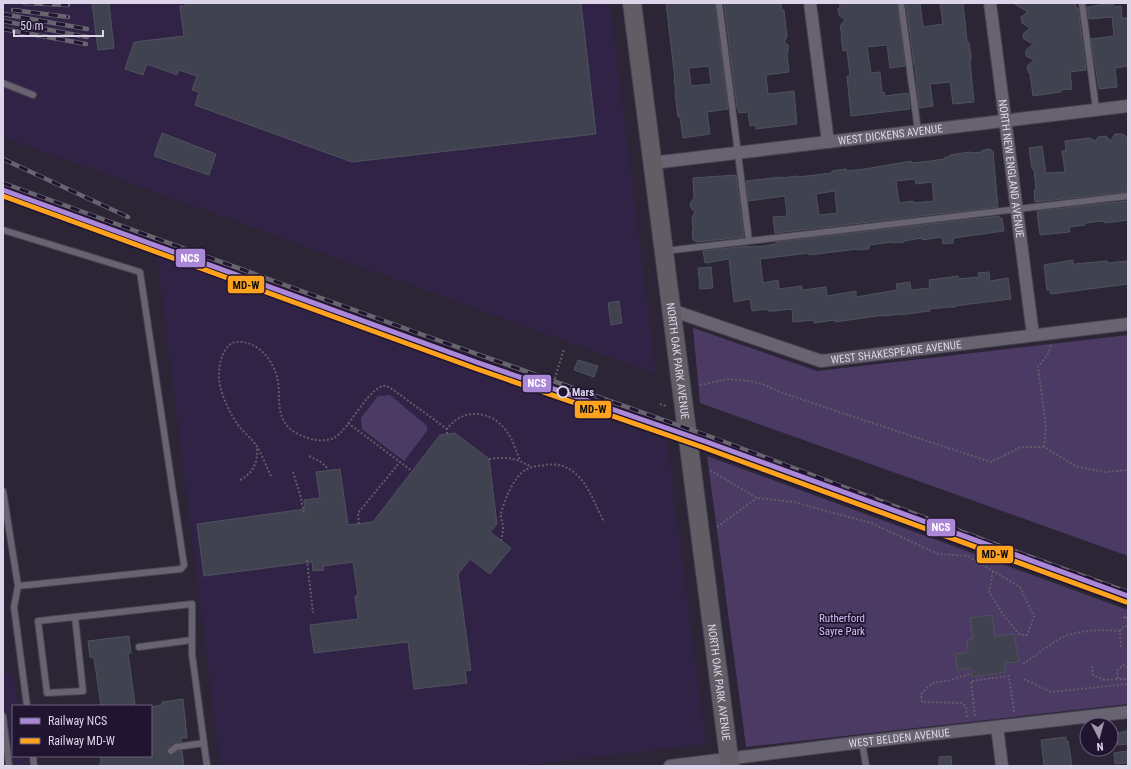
<svg xmlns="http://www.w3.org/2000/svg" width="1131" height="769" font-family="'Roboto Condensed',sans-serif">
<rect width="100%" height="100%" fill="#2b2535"/>
<g fill="#312345">
<polygon points="3,3 610,3 656,374 3,137"/>
<polygon points="157,255 667,441 706,744 522,766 220,766"/>
<polygon points="13,673 18,706 13,706 13,756 26,756 27,766 3,766 3,674"/>
</g>
<g fill="#4a3a64">
<polygon points="693,328 817,371 1128,335 1128,556 700,403"/>
<polygon points="390,395 427,426 427,431 404,461 362,429 361,418 378,396"/>
<polygon points="707,456 1128,610 1128,704 746,747"/>
</g>
<g fill="#40424f" stroke="#4e525e" fill-rule="evenodd">
<polygon points="92,3 109,3 114,48 98,50"/>
<polygon points="185,3 581,3 596,134 352,162 195,105 199,92 192,90 197,76 179,70 177,75 147,64 143,75 125,69 134,42 184,36 180,6 185,6"/>
<path d="M666,3H715L728,109L707,112L710,134L683,138L680,117H678L676,100L675,94L676,93L674,79H675ZM709,66L711,84L691,86L689,68Z"/>
<polygon points="724,3 781,3 782,10 784,10 787,37 784,42 788,45 788,52 787,53 789,72 766,75 768,94 794,91 797,124 756,129 756,125 750,126 748,112 739,113 738,108 737,108"/>
<polygon points="840,3 897,3 905,66 890,68 887,45 867,47 871,73 880,72 882,93 884,92 885,96 908,93 910,109 851,116 847,76 850,76 847,50 843,51 841,36 842,35 840,26 845,20 839,15 838,9 840,7"/>
<polygon points="906,3 920,3 923,27 943,24 940,3 963,3 967,41 969,43 971,56 971,60 970,61 974,102 953,104 950,82 930,84 933,106 919,108 915,65 914,65"/>
<polygon points="1013,3 1075,3 1076,8 1078,8 1086,70 1070,72 1072,89 1061,90 1061,92 1033,96 1030,73 1028,72 1027,66 1034,60 1026,56 1026,50 1033,44 1024,39 1023,34 1030,28 1022,23 1021,17 1028,12"/>
<polygon points="1113,3 1114,7 1121,6 1122,18 1128,18 1128,66 1115,68 1117,87 1099,89 1091,39 1114,36 1112,17 1089,19 1087,7"/>
<polygon points="162,133 216,154 209,175 154,156"/>
<polygon points="1115,134 1123,134 1128,138 1128,192 1035,202 1034,190 1036,190 1034,169 1032,169 1029,148 1042,146 1046,173 1065,172 1062,151 1066,151 1065,141 1089,138 1096,141 1098,137 1106,136 1111,141"/>
<path d="M990,149L993,152L998,207L775,233L773,217L787,216L785,196L748,201L746,181L781,177V178L798,176V177L832,173V171L846,169V171L865,169L911,161V163L930,161L945,159V157H948L950,155L970,152L972,153L981,152L983,150ZM915,179L916,184L932,182L934,201L914,203L913,201L899,203L896,181ZM835,191L837,213L819,215L816,194Z"/>
<polygon points="736,175 744,237 697,242 693,240 692,231 693,229 692,218 695,212 691,208 690,203 694,198 693,178"/>
<polygon points="1128,201 1128,220 1105,223 1104,221 1085,223 1085,225 1069,227 1070,232 1040,235 1037,211"/>
<polygon points="999,216 999,218 1002,218 1004,231 953,238 953,243 943,244 942,237 922,240 922,238 904,241 904,242 892,243 892,242 869,245 869,249 858,250 858,249 809,255 809,253 760,259 763,283 778,280 779,289 802,286 802,290 826,287 827,296 856,291 856,297 897,290 896,284 910,282 911,290 930,288 929,280 958,276 959,279 979,277 978,273 989,272 990,281 1008,278 1011,299 962,305 956,306 955,307 950,307 929,309 930,311 914,313 900,315 900,314 884,316 884,315 835,322 835,320 814,323 814,320 793,322 792,309 774,311 768,311 768,309 752,311 750,299 734,302 729,259 705,263 704,256 703,251 748,246 748,247 758,246 758,247 776,244 776,242"/>
<polygon points="1073,260 1073,264 1075,264 1107,261 1107,263 1128,261 1128,284 1051,294 1050,290 1047,290 1044,265"/>
<polygon points="711,267 713,288 700,289 698,268"/>
<polygon points="619,301 622,323 611,325 608,303"/>
<polygon points="578,360 598,366 594,377 574,370"/>
<polygon points="455,433 489,459 497,524 490,532 511,548 490,574 470,559 458,574 471,670 465,671 467,683 414,689 408,642 314,653 310,625 358,619 355,596 358,596 353,562 323,566 324,570 313,571 312,562 204,576 197,524 305,509 304,500 320,498 316,472 340,469 348,525 373,522 440,435"/>
<polygon points="992,615 995,636 1014,634 1019,662 1006,663 1006,665 1005,666 1006,672 972,677 971,668 957,670 955,654 968,652 967,640 973,639 970,618"/>
<polygon points="129,636 131,653 128,653 135,704 130,705 130,706 101,706 94,658 90,657 88,641"/>
<polygon points="183,699 187,738 181,738 181,742 173,743 168,748 167,751 168,754 171,755 178,751 182,751 184,766 99,766 101,761 100,756 151,756 151,707 162,705 162,702"/>
<polygon points="1127,731 1128,744 1118,745 1117,733"/>
<polygon points="1066,737 1066,741 1068,741 1072,765 1068,765 1068,766 1044,766 1041,740"/>
<polygon points="1127,751 1128,763 1115,764 1114,753"/>
<polygon points="951,756 952,766 939,766 939,757"/>
</g>
<g fill="none" stroke-linecap="round" stroke-linejoin="round">
<g stroke="#484251" stroke-width="8">
<g id="lane">
<polyline points="719,3 749,241"/>
<polyline points="901,3 918,131"/>
<polyline points="1082,3 1096,109"/>
<polyline points="3,83 33,95"/>
<polyline points="3,230 140,272 184,565 181,569 18,586"/>
<polyline points="665,251 1128,196"/>
<polyline points="3,491 18,586 14,607 27,706"/>
<polyline points="75,617 83,691 47,693 38,621 192,604 192,654 207,766"/>
<polyline points="139,647 192,640"/>
<polyline points="3,716 9,766"/>
<polyline points="862,742 866,766"/>
<polyline points="171,751 176,747 204,743"/>
<polyline points="33,756 34,766"/>
</g>
</g>
<g stroke="#484251" stroke-width="14">
<g id="street">
<polyline points="810,3 828,142"/>
<path id="s1" d="M990,3L1033,335"/>
<path id="s2" d="M652,163L1128,106"/>
<path id="s3" d="M671,310L821,361L1128,324"/>
<polyline points="997,727 1002,766"/>
<path id="s4" d="M670,766L862,742L1128,712"/>
</g>
</g>
<g stroke="#484251" stroke-width="20">
<g id="secondary">
<path id="s5" d="M632,3L730,766"/>
</g>
</g>
<g stroke="#615c68" stroke-width="2" stroke-dasharray="2 2" stroke-linecap="butt">
<polyline points="700,385 727,379 750,381 765,385 780,392 848,415 991,462 1021,447 1044,447 1077,467 1106,472 1128,470"/>
<polyline points="550,394 564,349"/>
<polyline points="660,404 666,406"/>
<polyline points="348,423 412,471"/>
<path d="M447,434V429C463,407 492,410 507,432C513,439 516,452 520,460"/>
<polyline points="664,437 669,438"/>
<polyline points="1044,447 1046,428 1038,367 1048,354 1051,345"/>
<path d="M309,456C317,460 324,462 328,470"/>
<path d="M489,459C506,457 515,457 531,467"/>
<polyline points="710,470 757,498 794,502 871,523 938,554 968,556 1020,587 1034,617 1027,635 1020,635 1004,616 989,592 993,571"/>
<polyline points="293,472 300,494 304,513"/>
<path d="M271,476C266,466 262,454 256,445C250,437 242,431 236,422C229,412 219,390 219,377C219,367 220,358 226,349C230,343 235,341 242,342C261,344 275,363 278,382C280,396 277,410 285,423C291,433 306,438 316,440C322,441 329,440 334,438C349,430 371,382 387,386C387,386 392,389 392,389L447,429"/>
<path d="M240,480C253,473 258,463 257,448"/>
<polyline points="359,524 358,513 400,462"/>
<polyline points="717,527 757,498"/>
<path d="M501,541C502,537 503,532 503,528C503,521 499,518 502,510C505,498 515,475 527,469C532,466 539,466 545,465C557,463 567,466 576,474C589,485 596,507 604,522"/>
<polyline points="307,560 313,613"/>
<polyline points="1128,618 1124,617 1128,621"/>
<polyline points="1120,631 1124,626 1128,626"/>
<path d="M1023,664C1035,656 1046,647 1059,639C1077,630 1100,629 1120,631L1121,648"/>
<polyline points="1092,666 1093,675 1105,680 1118,679"/>
<polyline points="1128,668 1123,665 1117,671 1118,679 1128,679"/>
<polyline points="1024,679 1051,692 1128,684"/>
<polyline points="975,716 971,681 1009,676 1014,712"/>
<polyline points="967,717 966,706 961,703 922,702 921,694 932,683 951,680 962,676 971,674"/>
</g>
<use href="#lane" stroke="#686370" stroke-width="6"/>
<use href="#street" stroke="#686370" stroke-width="12"/>
<use href="#secondary" stroke="#615d65" stroke-width="18"/>
<g stroke="#686470" stroke-width="4.5">
<g id="rail">
<polyline points="25,3 68,5"/>
<polyline points="13,10 68,17"/>
<polyline points="3,14 87,29"/>
<polyline points="3,21 87,37"/>
<polyline points="3,29 86,44"/>
<polyline points="3,159 128,217"/>
<polyline points="3,183 426,336 706,435 992,543 1128,592"/>
</g>
</g>
<use href="#rail" stroke="#201431" stroke-width="3" stroke-dasharray="9" stroke-linecap="butt"/>
<g stroke="#201431" stroke-width="8">
<polyline id="rail-1" points="3,190 479,363 707,442 1128,596"/>
</g>
<g stroke="#201431" stroke-width="8">
<polyline id="rail-2" points="3,196 477,369 705,448 1126,602"/>
</g>
<use href="#rail-1" stroke="#ab88d7" stroke-width="5"/>
<use href="#rail-2" stroke="#ffa21d" stroke-width="5"/>
</g>
<circle fill="#201431" stroke="#dcd5e9" stroke-width="2" cx="563" cy="392" r="5.5"/>
<g text-anchor="middle" dominant-baseline="central" stroke-width="3.5" stroke-linejoin="round" paint-order="stroke">
<g font-size="11" fill="#dcd5e9" stroke="#201431">
<text stroke="none"><textPath href="#s2" startOffset="240">WEST DICKENS AVENUE</textPath></text>
<text stroke="none"><textPath href="#s1" startOffset="167">NORTH NEW ENGLAND AVENUE</textPath></text>
<text stroke="none"><textPath href="#s3" startOffset="234">WEST SHAKESPEARE AVENUE</textPath></text>
<text stroke="none"><textPath href="#s5" startOffset="361">NORTH OAK PARK AVENUE</textPath></text>
<text stroke="none"><textPath href="#s5" startOffset="685">NORTH OAK PARK AVENUE</textPath></text>
<text stroke="none"><textPath href="#s4" startOffset="231">WEST BELDEN AVENUE</textPath></text>
</g>
<g font-size="11" font-weight="bold" fill="#dcd5e9" stroke="#201431" text-anchor="start">
<text x="572" y="392">Mars</text>
</g>
<g font-size="11" fill="#d3c0f3" stroke="#201431">
<text x="842" y="618">Rutherford<tspan x="842" dy="13">Sayre Park</tspan></text>
</g>
</g>
<g stroke="#201431" stroke-width="1.5">
<rect x="175" y="248" width="31" height="20" rx="4" fill="#ab88d7"/>
<rect x="227" y="275" width="38" height="19" rx="4" fill="#ffa21d"/>
<rect x="522" y="374" width="30" height="19" rx="4" fill="#ab88d7"/>
<rect x="574" y="400" width="38" height="19" rx="4" fill="#ffa21d"/>
<rect x="926" y="518" width="30" height="19" rx="4" fill="#ab88d7"/>
<rect x="976" y="545" width="38" height="19" rx="4" fill="#ffa21d"/>
</g>
<g font-size="11" text-anchor="middle" font-weight="bold" fill="#fff">
<text x="190" y="262">NCS</text>
<text x="537" y="387">NCS</text>
<text x="941" y="531">NCS</text>
</g>
<g font-size="11" text-anchor="middle" font-weight="bold" fill="#111">
<text x="246" y="289">MD-W</text>
<text x="593" y="413">MD-W</text>
<text x="995" y="558">MD-W</text>
</g>
<rect width="1131" height="769" fill="none" stroke="#dcd5e9" stroke-width="8"/>
<rect x="12" y="705" width="140" height="52" fill="#201431" stroke="#6b617b"/>
<rect x="20" y="718" width="20" height="6" fill="#ab88d7" stroke="#6b617b"/>
<text x="48" y="725" font-size="12" fill="#dcd5e9">Railway NCS</text>
<rect x="20" y="738" width="20" height="6" fill="#ffa21d" stroke="#6b617b"/>
<text x="48" y="745" font-size="12" fill="#dcd5e9">Railway MD-W</text>
<g transform="translate(1099 737) rotate(174)"><circle r="19" fill="#201431" stroke="#6b617b"/>
<path d="M0-3L7 15L0 10L-7 15Z" fill="#9e97aa"/>
<text y="-6" font-size="11" font-weight="bold" text-anchor="middle" fill="#dcd5e9">N</text>
</g>
<path d="M14 30v6h89v-6" fill="none" stroke="#dcd5e9" stroke-width="2"/>
<text x="20" y="30" font-size="12" fill="#dcd5e9" stroke="#201431" stroke-width="3" paint-order="stroke">50 m</text>
</svg>
